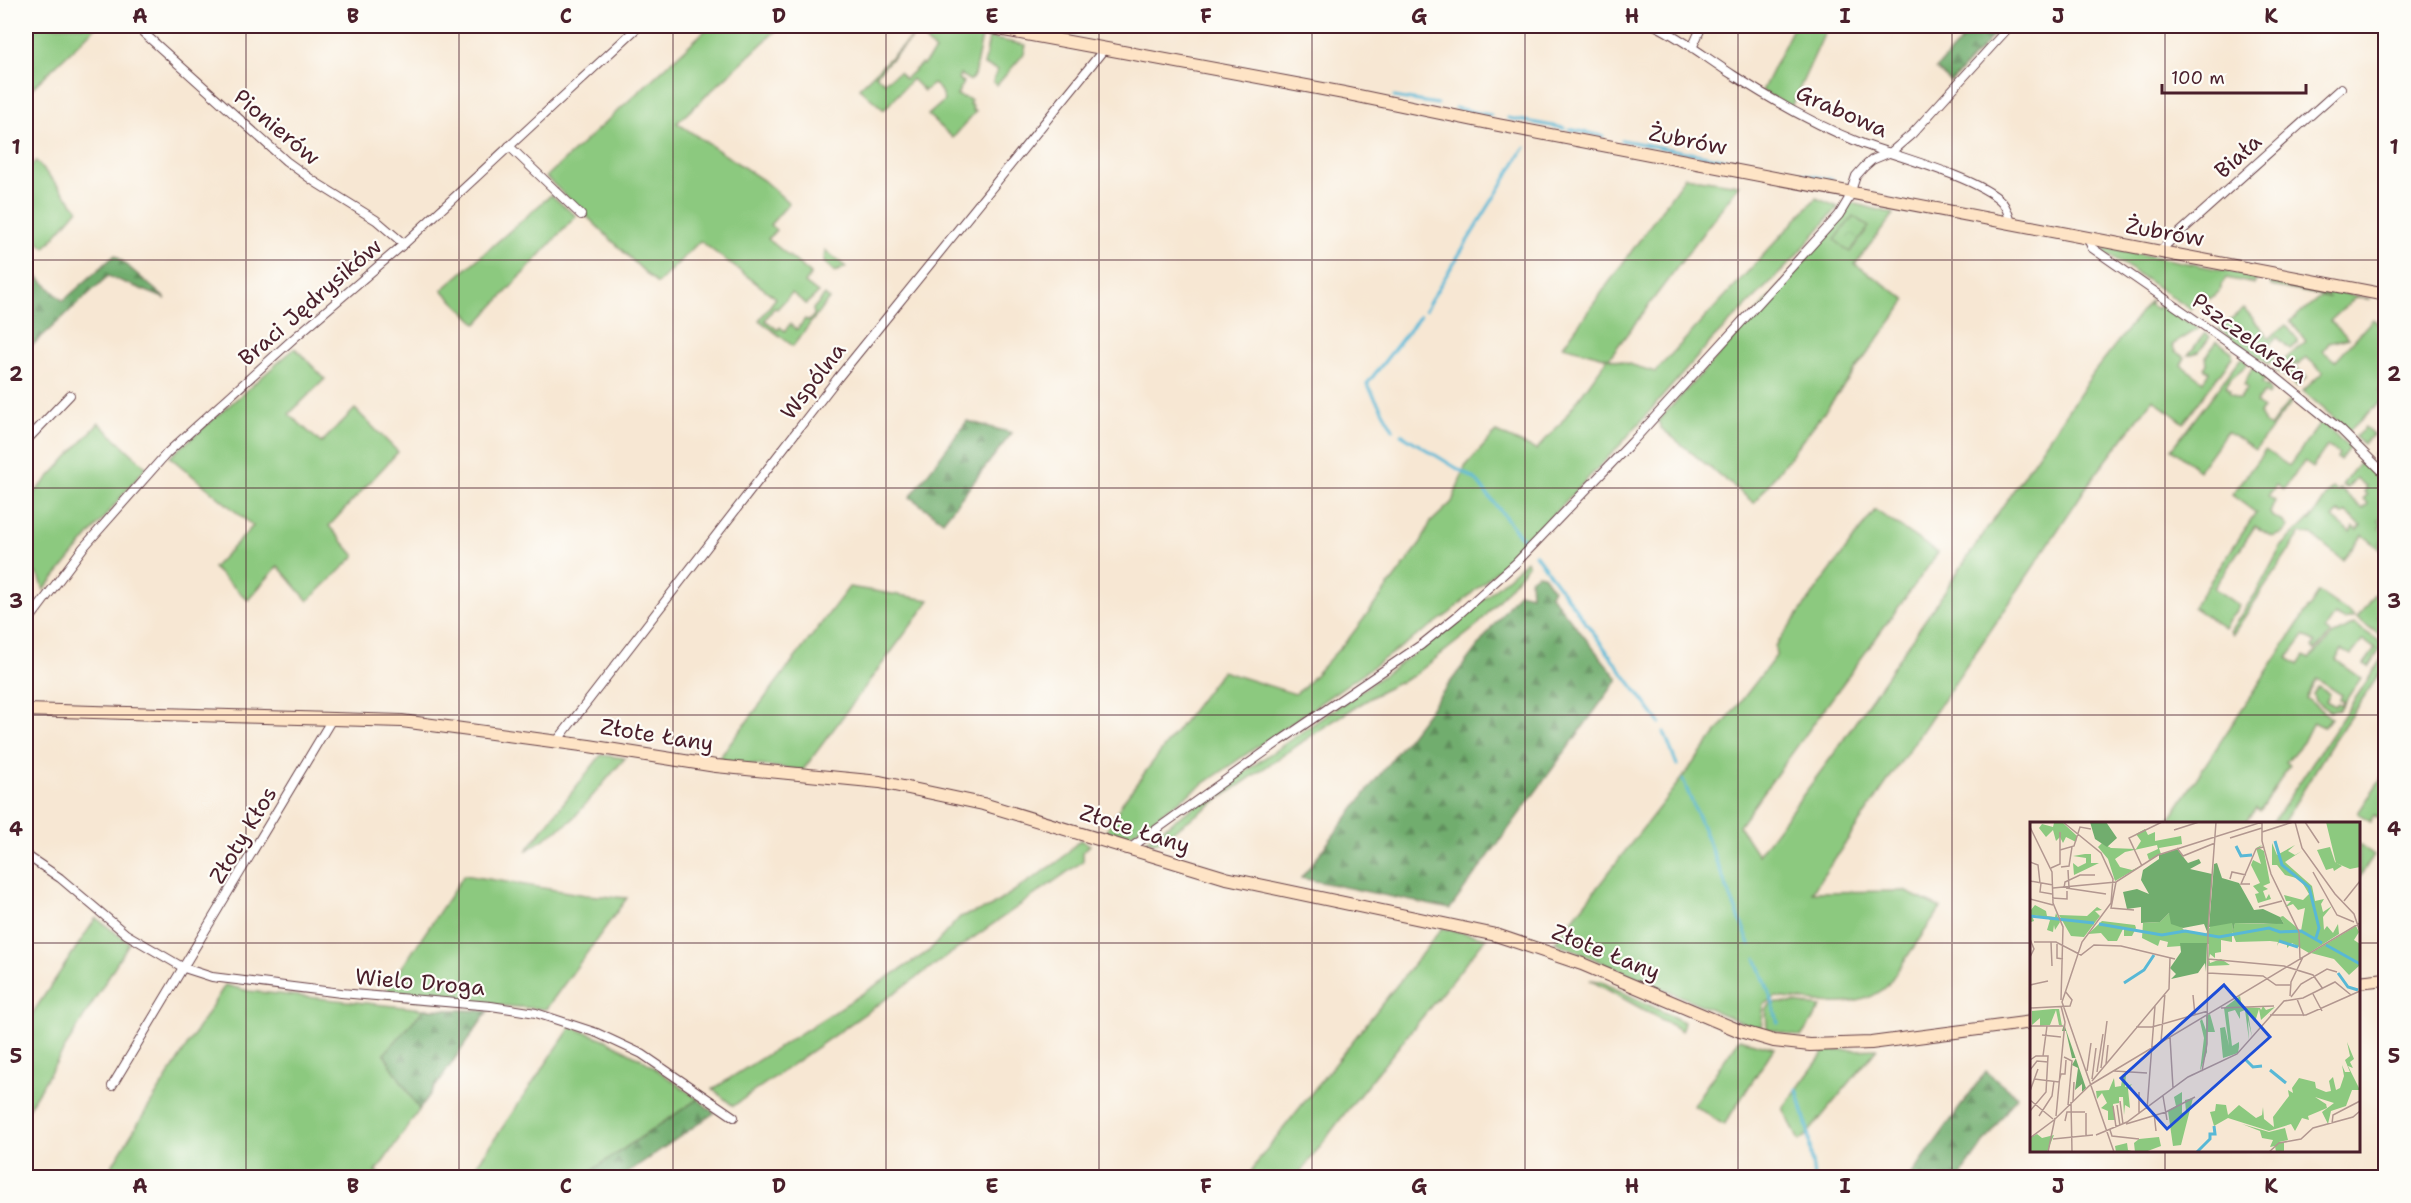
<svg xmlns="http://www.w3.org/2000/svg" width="2411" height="1203" font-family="'Shantell Sans',sans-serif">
<defs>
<pattern id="forest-firs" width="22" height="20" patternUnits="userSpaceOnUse" patternTransform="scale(1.5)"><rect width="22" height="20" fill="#71ad6e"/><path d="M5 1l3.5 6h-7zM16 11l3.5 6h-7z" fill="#5f8c5b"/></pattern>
<pattern id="park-crowns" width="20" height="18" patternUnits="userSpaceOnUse" patternTransform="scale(1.5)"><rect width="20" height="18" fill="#8cc97f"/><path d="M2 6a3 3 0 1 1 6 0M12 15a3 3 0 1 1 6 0" fill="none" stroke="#7aac6e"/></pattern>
</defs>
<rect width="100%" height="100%" fill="#fdfcf7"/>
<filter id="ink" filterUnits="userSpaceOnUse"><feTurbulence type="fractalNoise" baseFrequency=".0167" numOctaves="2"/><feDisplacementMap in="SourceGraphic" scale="12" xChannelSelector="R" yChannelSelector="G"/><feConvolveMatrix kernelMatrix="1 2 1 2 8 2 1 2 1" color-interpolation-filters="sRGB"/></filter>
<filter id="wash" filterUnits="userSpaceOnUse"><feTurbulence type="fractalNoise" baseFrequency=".008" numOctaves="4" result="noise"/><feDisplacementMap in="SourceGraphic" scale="24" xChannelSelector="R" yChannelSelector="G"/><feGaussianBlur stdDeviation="1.35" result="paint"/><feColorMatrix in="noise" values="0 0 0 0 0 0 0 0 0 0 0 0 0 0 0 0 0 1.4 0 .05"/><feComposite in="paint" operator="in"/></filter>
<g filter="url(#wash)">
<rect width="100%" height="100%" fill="#f7e7d3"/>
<g fill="#8cc97f" stroke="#6b7455" stroke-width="1.5" fill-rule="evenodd">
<polygon points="26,26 97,26 26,94"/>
<polygon points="710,26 781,26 677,123 763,180 789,203 770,225 776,230 768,239 811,274 805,283 818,293 806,304 792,293 777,309 774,308 765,320 778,330 780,327 785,331 790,324 797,330 805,319 809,321 814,315 813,309 825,295 829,299 793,346 759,320 776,298 700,241 657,284 546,177"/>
<path d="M932,26L982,36L974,76L970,81L960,74L958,79L963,82L957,95L971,100L969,104L973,106L972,110L976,111L953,138L928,115L944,101C943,94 939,87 933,84L924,91L912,79L884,110L859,88L919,30L876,75L884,82L899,72L905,79L921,64L923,65L935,51L924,39Z"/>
<polygon points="1794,26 1828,26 1791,107 1762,91"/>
<polygon points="989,38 1026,45 1024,54 997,85 993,82 997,70 984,65"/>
<polygon points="36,161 78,209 45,248 26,231 26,170"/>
<polygon points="1685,177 1739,185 1609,358 1655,372 1816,198 1838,207 1792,261 1712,340 1620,445 1515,554 1450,613 1127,837 1106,831 1124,800 1222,671 1295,694 1303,688 1350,637 1421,543 1430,523 1452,502 1465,467 1496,432 1536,450 1560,424 1608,358 1563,346"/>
<polygon points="551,195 576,216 477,324 442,290"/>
<polygon points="1849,202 1894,214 1855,264 1907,300 1828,407 1754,503 1661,428 1658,421 1745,326 1841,216"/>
<polygon points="2104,247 2259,277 2254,284 2226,278 2221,285 2221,289 2210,299 2203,292 2190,309 2111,256 2105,254"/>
<polygon points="825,250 846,267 835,272 824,262"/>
<polygon points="2270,278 2371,299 2355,298 2330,321 2349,338 2329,343 2323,351 2335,361 2373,319 2377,323 2383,317 2385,318 2385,384 2379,391 2385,397 2349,431 2303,391 2323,372 2306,357 2298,365 2296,363 2284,376 2274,369 2306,341 2290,321 2320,297 2330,297 2271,286"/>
<path d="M2152,298L2149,305L2157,309L2161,304L2198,329L2172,345L2175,351L2185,358L2181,365L2203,381L2209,372L2204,368L2207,364L2206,356L2217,341L2232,352V357L2184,423L2153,399L2149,404L2087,486L2008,605L1812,892L1904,891L1941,908L1886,987C1856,1013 1812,1001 1776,997L1764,1005L1761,1028L1750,1026L1555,942L1776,656L1775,646L1875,510L1938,553L1739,826L1758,855L1833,755L2094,372Z"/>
<polygon points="2244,308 2269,338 2286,325 2298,340 2298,343 2290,349 2277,337 2265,348 2275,359 2268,364 2219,329"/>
<polygon points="2205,333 2210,337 2199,352 2188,355"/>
<polygon points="295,348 325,379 289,414 321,443 355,409 398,452 329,526 355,556 308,601 278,566 248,600 213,568 253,526 170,457"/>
<polygon points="2241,358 2247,362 2247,365 2231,378 2226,386 2230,390 2229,392 2239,399 2248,388 2244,385 2253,366 2267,376 2262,383 2267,387 2268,385 2270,392 2268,395 2264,392 2256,403 2263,409 2259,413 2264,423 2270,427 2288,402 2293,400 2255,450 2227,431 2199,470 2172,449"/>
<polygon points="2296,368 2307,377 2297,386 2287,378"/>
<polygon points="2322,421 2349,448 2340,460 2337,458 2339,454 2327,446 2312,468 2304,462 2283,490 2276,485 2268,496 2275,501 2270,513 2272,516 2284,522 2288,527 2283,533 2272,537 2255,526 2214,588 2239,606 2224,628 2193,607 2256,513 2232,495 2265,450 2289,466"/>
<polygon points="99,423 146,467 44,590 40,578 26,563 26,502"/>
<polygon points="2365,428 2373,435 2363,444 2355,437"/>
<polygon points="2384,444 2385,446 2385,466 2373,454"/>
<path d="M2361,460L2385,483V512L2379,520L2382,523L2379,528L2385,533L2380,543L2385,548V553L2363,535L2343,560L2312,535L2301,533L2233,634L2230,631L2256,593L2281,547L2311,517L2310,521L2332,487L2338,492L2340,489L2363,509L2368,504L2363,499L2367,495L2364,492L2367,487L2356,478L2347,488L2342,485ZM2338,512L2343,515L2346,512L2361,526L2358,530L2354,527L2350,532L2333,518Z"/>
<polygon points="1526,561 1528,565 1477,626 1413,676 1380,692 1330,723 1157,842 1145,841 1424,647 1465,616"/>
<polygon points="2385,580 2385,615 2384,617 2381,614 2378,617 2385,623 2385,639 2357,618"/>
<polygon points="849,587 930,600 803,770 717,761"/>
<polygon points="2319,592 2355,617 2344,620 2335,615 2325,630 2331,634 2315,650 2312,648 2315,643 2304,636 2287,658 2298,665 2304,656 2309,659 2332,636 2354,624 2379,641 2382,646 2369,667 2364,664 2375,649 2363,640 2351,655 2342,649 2336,660 2361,678 2339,710 2330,712 2315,701 2313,694 2318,687 2330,694 2326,701 2335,706 2338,703 2341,705 2343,701 2340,699 2342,695 2317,679 2306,698 2331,718 2324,727 2313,722 2303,742 2286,762 2290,765 2260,811 2256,808 2245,823 2167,823"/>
<polygon points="2385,654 2385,666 2333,742 2283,823 2272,823"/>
<polygon points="601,755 625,758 571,821 526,851"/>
<polygon points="2385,772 2385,822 2374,815 2370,822 2358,813"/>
<polygon points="1080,840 1090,845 1083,852 1083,861 733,1106 713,1089 928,952 960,917 990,907 1058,862"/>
<polygon points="2359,844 2374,855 2360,877 2359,876"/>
<polygon points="464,875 586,895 627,898 546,1009 382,997"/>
<polygon points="96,918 129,943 26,1112 26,1023"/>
<polygon points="1442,928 1486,938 1345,1113 1297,1177 1247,1178 1260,1158"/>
<polygon points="1590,980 1600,981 1684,1022 1682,1031"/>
<polygon points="225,985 249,991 424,1009 488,1011 376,1172 387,1177 104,1178"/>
<polygon points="1771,1003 1795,1003 1821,1007 1801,1037 1767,1029 1766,1010"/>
<polygon points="571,1027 604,1039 643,1060 698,1099 582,1177 468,1178"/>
<polygon points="1739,1039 1774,1048 1724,1125 1693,1105"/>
<polygon points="1877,1049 1805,1137 1799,1141 1783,1108 1825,1051"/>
</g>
<g fill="url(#forest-firs)" stroke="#5e664c" stroke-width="1.5">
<polygon points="1974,26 2002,26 1951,82 1936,69"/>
<polygon points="115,255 166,299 108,276 26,351 26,271 29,268 63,301"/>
<polygon points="967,421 1012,433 943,521 910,497"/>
<polygon points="1537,574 1543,575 1553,589 1550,594 1618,679 1450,909 1301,878 1519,592 1531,595 1530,579"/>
<polygon points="424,1009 488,1011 419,1110 384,1054"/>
<polygon points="1986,1071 2017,1096 1960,1177 1910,1177"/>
<polygon points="698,1099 714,1113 621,1177 582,1177"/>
</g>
<polygon fill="url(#park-crowns)" stroke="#6b7455" stroke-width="1.5" points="1853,216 1869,227 1850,252 1835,240"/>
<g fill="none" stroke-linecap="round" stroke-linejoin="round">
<g stroke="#58b8d6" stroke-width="3">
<polyline points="1394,97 1437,104"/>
<polyline points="1455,108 1471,111"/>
<polyline points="1474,112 1491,115"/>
<polyline points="1508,118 1564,128"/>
<polyline points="1569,129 1603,136"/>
<polyline points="1622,140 1733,161"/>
<polyline points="1742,162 1832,180"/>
<polyline points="1425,310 1525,147"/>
<polyline points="1393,429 1367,384 1420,316"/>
<polyline points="1401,434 1476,480 1525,542"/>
<polyline points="1535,554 1660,723"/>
<polyline points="1664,732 1677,765"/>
<polyline points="1683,780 1750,944"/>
<polyline points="1756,958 1772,1000 1778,1023"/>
<polyline points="1797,1089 1808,1131 1814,1178"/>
</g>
</g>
</g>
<g filter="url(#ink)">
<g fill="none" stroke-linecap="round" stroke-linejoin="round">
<g stroke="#643d44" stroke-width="10">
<g id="street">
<polyline points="136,26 286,161 315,182 376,220 404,244"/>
<path d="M1656,26C1683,39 1708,59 1733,75C1773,101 1818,126 1863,144C1896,156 1979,178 2002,202C2007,208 2009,215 2011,223"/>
<polyline points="1692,48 1702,26"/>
<polyline points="509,146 581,215"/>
<polyline points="2088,239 2092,248 2266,369 2341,430 2386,475"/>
<polyline points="2160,252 2167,244 2341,88"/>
<polyline points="26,441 70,395"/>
<polyline points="26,624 83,548 167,453 293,339 404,244 639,26"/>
<polyline points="557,741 837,379 1105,48"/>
<polyline points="1129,849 1280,741 1421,645 1457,616 1516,563 1632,442 1839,215 1848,200 1856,176 1864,167 1872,160 1891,152 1912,134 2010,26"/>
<polyline points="26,855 60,878 126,934 184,968 212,977 341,993 491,1006 536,1013 597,1033 642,1054 734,1117"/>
<polyline points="112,1086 332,719"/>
</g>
</g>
<g stroke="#643d44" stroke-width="14">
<g id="secondary">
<polyline points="983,26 1344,93 1498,125 2386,295"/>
<polyline points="26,710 402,721 589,746 716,766 880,782 983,804 1226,878 1496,935 1582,964 1740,1031 1774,1041 1810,1045 1871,1043 2032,1022"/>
<polyline points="2358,982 2386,979"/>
</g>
</g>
<use href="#street" stroke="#fff" stroke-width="8"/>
<use href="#secondary" stroke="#fee4c6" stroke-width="12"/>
</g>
</g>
<path fill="none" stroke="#4a1f2b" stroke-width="1.5" stroke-opacity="0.55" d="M246,26V1178M459,26V1178M673,26V1178M886,26V1178M1099,26V1178M1312,26V1178M1525,26V1178M1738,26V1178M1952,26V1178M2165,26V824M26,260H2386M26,488H2386M26,715H2386M26,943H2032M2358,943H2386M2165,1150V1178"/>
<g text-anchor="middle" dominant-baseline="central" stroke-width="4.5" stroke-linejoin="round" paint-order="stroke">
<g font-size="22" fill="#4a1f2b" stroke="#fdfcf7">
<text transform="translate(1842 111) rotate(24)">Grabowa</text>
<text transform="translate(277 127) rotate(40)">Pionierów</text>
<text transform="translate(1688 140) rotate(11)">Żubrów</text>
<text transform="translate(2238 156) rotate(-42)">Biała</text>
<text transform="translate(2165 232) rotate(10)">Żubrów</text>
<text transform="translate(310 302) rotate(-41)">Braci Jędrysików</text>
<text transform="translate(2250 338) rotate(36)">Pszczelarska</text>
<text transform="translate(813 381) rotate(-52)">Wspólna</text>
<text transform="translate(657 735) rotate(9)">Złote Łany</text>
<text transform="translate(1135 829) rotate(18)">Złote Łany</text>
<text transform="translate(243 835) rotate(-59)">Złoty Kłos</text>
<text transform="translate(1606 952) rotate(22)">Złote Łany</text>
<text transform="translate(420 982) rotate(5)">Wielo Droga</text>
</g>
</g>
<g transform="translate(2030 822)">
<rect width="330" height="330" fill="#f7e7d3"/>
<path d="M32,0L47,14L46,20L36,15L33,21L30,15L26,19L23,8L16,15L9,6L12,2L23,5L24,1ZM115,7L118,13L125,10V19L151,14L152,22L129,26L131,32L119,38L117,32L128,27L127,23L95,30L85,37L90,45L102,48L111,44L85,59L78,37L68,25L72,21L81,26L106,27L111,19L106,12ZM242,21L247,33L265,23L258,29L265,33L272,29L255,40L282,64L285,79L294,77L291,82L293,90L302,84L293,95L294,108L297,104L303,111L308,102L309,112L279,131L262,121L257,126V122L249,120L247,124L248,120L240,119L206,120L202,110V120L191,118V130L185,131V136L180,132L179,137L180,141L191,137L200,143L178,144L179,122L137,125L138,120L130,118L128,124L112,116L113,101L130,100L139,91L154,108L176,112L181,103L193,101H202L203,109L205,101L234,102L246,101L245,95L247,101L254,102L250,95L253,94L271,109L275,86L268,88L263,82L255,85L261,79H256L254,73L273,78L279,72L270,57L255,53L247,43H242ZM232,23L229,26L234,29L240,61L233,64L238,67L233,69L236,77L239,72L241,77L228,81L225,72L229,71L223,64L230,61L221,43L223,38L231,42L226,26ZM300,25L305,40L312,44L304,49L303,46L296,48L287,28ZM55,32H61V41H69L44,53L43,41L48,45L56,41V36L43,34ZM5,83L16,89L17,94L25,95L26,91L30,100L25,108L24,103L23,110L17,108L20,98L16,95L2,93L4,99L1,100L0,89ZM67,85L72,88L65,89L70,94L54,115L41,114L29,93L57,94ZM72,99L105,103L106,106L102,114H94V105L87,119H78L71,111L58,112ZM326,104L329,110L324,118L330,122V143L319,153L304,137L281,131ZM210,174L212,185L230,186L231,188L233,184L236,188L245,185L231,198L229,187L225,200L218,191L222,215L218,198L219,218L215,188L210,190V197L205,188L198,190L202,224L209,220V225L208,231L193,236L190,206L195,205L199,224L194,186ZM23,187H29L32,204L29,203L26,188L20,203L10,204V196L2,203V189ZM180,192L185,210H177V230L170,249L174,216L170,199L172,197L176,208V194ZM317,220L324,237L320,240L323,246L318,244L330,268H322L316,284L301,289L298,302L292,290L304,281L285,275L299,284L296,282L297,286L278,294L279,298L272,296L265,309L261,302L239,309L198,296L184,304L180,290L185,289L186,282L196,283L198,293L209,283L226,296L232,293L233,285L234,297L244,305L243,295L259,274L258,268L263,271L262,266L269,256L285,260L286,266L296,270L301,269L299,259L303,255L306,268L310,266L314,254L312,243L315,250H320L315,238L320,234ZM93,252H96L95,265L102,262L98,267L100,286L95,283L94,293L93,275H89V281L83,282L85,298H78V289L71,286L77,281L72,271L67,277L66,269L79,268L84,256L85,265L91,264ZM152,270V291L156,290L155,278L163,276L151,323L143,324L138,289L146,284L144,275ZM212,302L239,310L255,306L258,318L249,320H254V329L246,330L245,324L240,325L243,318L232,316L230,309Z" fill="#8cc97f"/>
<path d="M60,0H76L87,16L77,25L65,17ZM147,27L158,41L169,37L171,41L160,47L182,52L178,112L174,102L153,106L141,102L139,91L130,100L111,101V85L97,87L93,70L107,67L119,72L111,58L113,48L129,37V33ZM187,41L192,56L209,61L224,88L233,87L250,95L254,102L205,101L203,110L202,101L179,105L184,42ZM150,121H177L176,150L175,141L168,151L141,157L146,152L140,146L151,130ZM34,202L56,266L52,270V262L45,268L48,246L42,243L46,236H42L36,209H32Z" fill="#71ad6e"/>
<path d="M129,315L131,324L115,330H86L85,324L97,321L98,328L105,330L104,321L109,317Z" fill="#8cc97f"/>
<path d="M296,0H330V45L320,47L306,41ZM7,312L12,316L24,313L17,330H0V316Z" fill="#8cc97f"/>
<path fill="none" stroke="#58b8d6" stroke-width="3" d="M245,19L252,43L279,65L289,106L286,116M206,24L211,34L222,33M0,94L64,101M69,102L132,113L155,109L189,115L239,106L250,110L271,109L292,121M249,119L268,125M296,123L330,142M308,151L318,165L328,168M94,161L114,148L124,133M215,237L223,245L232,244M240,248L256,261M167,330L180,317V312H185L184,304"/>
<path fill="none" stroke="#b29790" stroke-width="1.5" d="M33,0L71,31L83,57L81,81L52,120L32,180L84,330M265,0L272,26L305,72L324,92L330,110M275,0L289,21M0,5L22,50L23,81L33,105L31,178M144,8L169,0M232,10L263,0M200,16L232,6M147,26L153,34L185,21M30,28L44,24L50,5L61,7M0,40L8,43L10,61M112,44L99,16L132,0M31,45L39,44L42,25M21,46L30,42V10M38,48L39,66M283,50L307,93L324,100M200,57L202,50L216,53M0,59L23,63M86,60L81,86L104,88M11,61L10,70L22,72M220,62H211L226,27L233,25M23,66L86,60L128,33L232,0V19L241,52L269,110L270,137M34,66L35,60L50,53H65M36,66L76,72M22,76L37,77V69M0,77L23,83M314,79L330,59M229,85L252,79M0,117L4,127L0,135M4,120H26L51,133L64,123L91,124L145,137M21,120L22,144M27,120V136L33,137M178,137L254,144L283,153L293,167M178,151L233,154L246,163H260M0,163L18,159M283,172L292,189M163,173L165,193M260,174L261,160L273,135M261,175L271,162L297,147L307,150M267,177L274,194M0,186L40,184L42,178L35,169M191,186L244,184M240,193H276L330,169M0,204H33M106,205H122L178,189M12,213L31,215M140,215L143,266M131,220L135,171M13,234L17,204M34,235L42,239L38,283M0,238L6,234H18L16,270L0,289M76,242L78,223M71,246L77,199M0,248L7,239L18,240M57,249L61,221M84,249L117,251M172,249L177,222L178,108L186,0M67,250L73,212M4,257L29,260L31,252H35L36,238M62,257L66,226M62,259L139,167L140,136M60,263L330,101M0,269L8,247M109,270V292M133,274L137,298M0,278L23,297M43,279L44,260M90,279L93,302M41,280L42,330M87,283L90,304M83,284L86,305M117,287L125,184M124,291L126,309M9,294L22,274L24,259M26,294L35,200L31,184M24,298L60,263M35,299L37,290H55M96,302L136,290L165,275M302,302L303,293L330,279M80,308L82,314L109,317M66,313L97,300L158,255L207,232L254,179L273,176L305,160L321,173M56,314V291M0,316L24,298M23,317L63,313M18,330L25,296M239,330L249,321L271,317L283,306L323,295L330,289"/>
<path fill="#1d4ed8" fill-opacity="0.15" stroke="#1d4ed8" stroke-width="3" d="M194,163L240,215L137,307L91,256Z"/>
<rect width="330" height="330" fill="none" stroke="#4a1f2b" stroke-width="3"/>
</g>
<rect width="2411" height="1203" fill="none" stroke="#fdfcf7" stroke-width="66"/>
<path d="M2162 84v9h144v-9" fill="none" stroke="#4a1f2b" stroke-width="3"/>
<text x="2171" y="84" font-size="18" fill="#4a1f2b" stroke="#fdfcf7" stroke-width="4.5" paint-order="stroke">100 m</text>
<rect x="33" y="33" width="2345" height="1137" fill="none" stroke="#4a1f2b" stroke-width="2"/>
<g font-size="20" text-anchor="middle" font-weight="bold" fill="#4a1f2b">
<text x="140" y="23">A</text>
<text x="353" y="23">B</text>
<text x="566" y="23">C</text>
<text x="779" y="23">D</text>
<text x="992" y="23">E</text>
<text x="1206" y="23">F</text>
<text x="1419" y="23">G</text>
<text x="1632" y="23">H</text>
<text x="1845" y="23">I</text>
<text x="2058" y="23">J</text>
<text x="2271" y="23">K</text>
<text x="16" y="154">1</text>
<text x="2394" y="154">1</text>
<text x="16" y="381">2</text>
<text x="2394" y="381">2</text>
<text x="16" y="608">3</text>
<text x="2394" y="608">3</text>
<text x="16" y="836">4</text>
<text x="2394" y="836">4</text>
<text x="16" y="1063">5</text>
<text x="2394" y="1063">5</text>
<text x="140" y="1193">A</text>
<text x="353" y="1193">B</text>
<text x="566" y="1193">C</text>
<text x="779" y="1193">D</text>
<text x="992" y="1193">E</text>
<text x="1206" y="1193">F</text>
<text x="1419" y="1193">G</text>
<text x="1632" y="1193">H</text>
<text x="1845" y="1193">I</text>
<text x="2058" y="1193">J</text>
<text x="2271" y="1193">K</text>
</g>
</svg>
